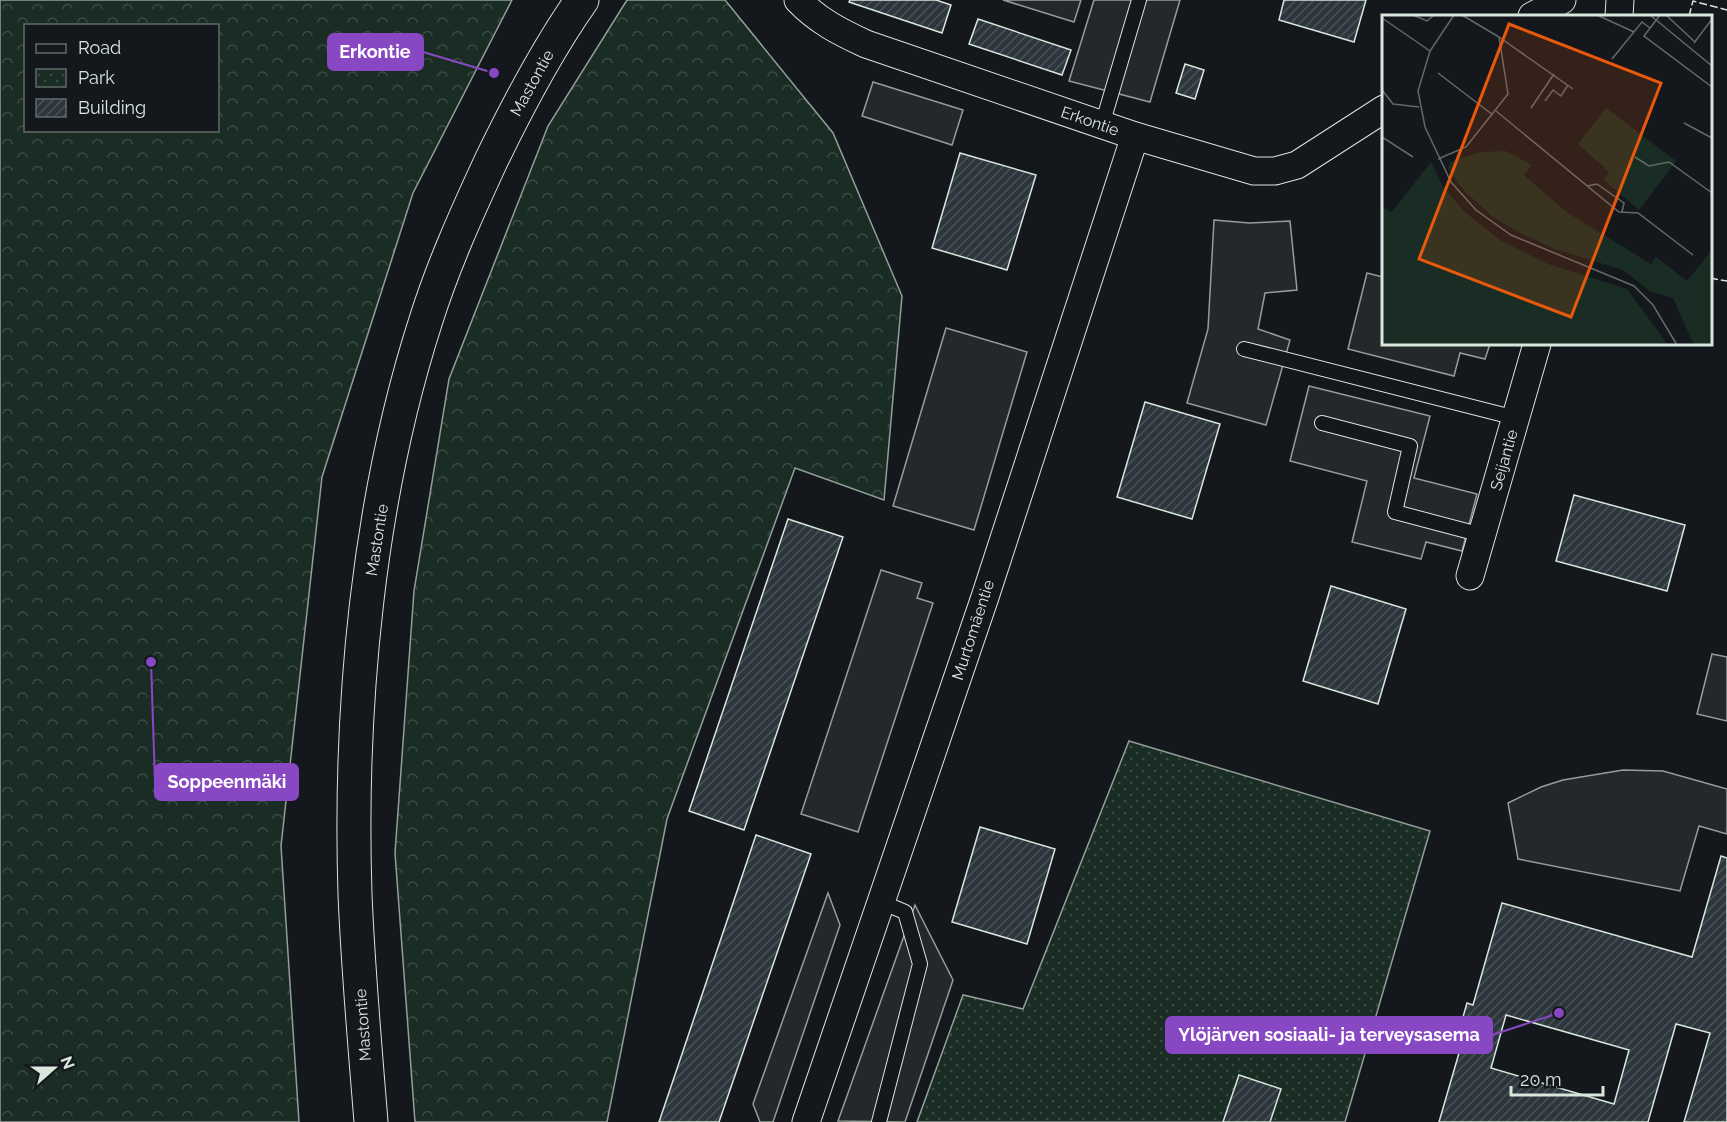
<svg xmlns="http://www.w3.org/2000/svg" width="1727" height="1122" font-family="Raleway,sans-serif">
<defs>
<pattern id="forest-crowns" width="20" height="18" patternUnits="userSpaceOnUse" patternTransform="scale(1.5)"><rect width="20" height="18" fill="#1a2d24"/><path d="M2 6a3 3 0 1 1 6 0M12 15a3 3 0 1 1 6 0" fill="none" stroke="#3b4b43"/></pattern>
<pattern id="park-dots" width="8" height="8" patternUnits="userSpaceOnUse" patternTransform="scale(1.5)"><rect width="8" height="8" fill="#1a2d24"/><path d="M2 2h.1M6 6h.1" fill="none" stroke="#3b4b43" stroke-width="1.8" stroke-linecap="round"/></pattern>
<pattern id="building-hatch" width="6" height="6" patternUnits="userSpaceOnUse" patternTransform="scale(1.5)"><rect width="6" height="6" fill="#2c363c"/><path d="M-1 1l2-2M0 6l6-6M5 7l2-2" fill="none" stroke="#4a5358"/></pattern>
</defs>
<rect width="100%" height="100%" fill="#14181c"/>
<g fill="url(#forest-crowns)" stroke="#939e99" stroke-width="1.5" fill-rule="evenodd">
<path d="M0,0H512L413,193L322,477L281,846L299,1122H0ZM26,26H218V130H26Z"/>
<polygon points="627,0 725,0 833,133 902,296 884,500 795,468 667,819 607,1122 415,1122 395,853 414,591 449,379 548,126"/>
</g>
<polygon fill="url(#park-dots)" stroke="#939e99" stroke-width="1.5" points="1129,741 1430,831 1345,1122 917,1122 963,995 1023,1009"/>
<g fill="#24282b" stroke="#939e99" stroke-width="1.5">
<polygon points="1003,0 1081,0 1074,22"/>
<polygon points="1094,0 1180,0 1150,102 1069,81"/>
<polygon points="873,82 963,110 952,145 862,116"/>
<polygon points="1214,220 1249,223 1290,221 1297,290 1265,293 1258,329 1290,340 1266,425 1187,403 1208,329"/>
<polygon points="1367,273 1383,277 1384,344 1490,344 1485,359 1460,353 1454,376 1348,349"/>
<polygon points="946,328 1027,352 974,530 893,506"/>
<polygon points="1309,386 1430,416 1414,478 1477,494 1462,551 1426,542 1421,559 1352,542 1367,481 1290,461"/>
<polygon points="881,570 922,583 917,598 933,603 858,832 801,814"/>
<polygon points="1712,654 1727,657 1727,721 1697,714"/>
<polygon points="1623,770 1663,771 1727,789 1727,834 1699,826 1680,891 1518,859 1508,803 1541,787 1563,780"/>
<polygon points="828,893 840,925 773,1122 760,1122 753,1104"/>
<polygon points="915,905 953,980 905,1122 838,1121"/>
</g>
<g fill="url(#building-hatch)" stroke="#d8e6dc" stroke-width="1.5" fill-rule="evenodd">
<polygon points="850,0 936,0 951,5 942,33 849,2"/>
<polygon points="1284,0 1366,0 1354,42 1279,20"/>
<polygon points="978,19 1071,50 1062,75 969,44"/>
<polygon points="1185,64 1204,70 1195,99 1176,93"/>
<polygon points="960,153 1036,175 1007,270 932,248"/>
<polygon points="1145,402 1220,424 1192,519 1117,497"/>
<polygon points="1574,495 1685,525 1667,591 1556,561"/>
<polygon points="788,519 843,537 744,830 689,811"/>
<polygon points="1331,586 1406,609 1378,704 1303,681"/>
<polygon points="980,827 1055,849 1027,944 952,922"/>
<polygon points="756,835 811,854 719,1122 659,1122"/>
<path d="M1721,856L1727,858V1122H1684L1710,1033L1676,1024L1648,1122H1439L1459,1053L1453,1052L1467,1003L1473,1005L1502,903L1692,957ZM1506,1015L1629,1050L1614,1104L1491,1068Z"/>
<polygon points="1239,1075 1281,1089 1270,1122 1223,1122"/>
</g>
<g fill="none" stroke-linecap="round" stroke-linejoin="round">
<g stroke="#d8e6dc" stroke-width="16">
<g id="service">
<polyline points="1102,125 1139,0"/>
<polyline points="1244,349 1516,418"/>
<polyline points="1322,423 1410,446 1395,512 1482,535"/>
<polyline points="879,1122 920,964 905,912 881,902"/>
</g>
</g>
<g stroke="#d8e6dc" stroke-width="29">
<g id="minor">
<path d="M798,0C818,21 840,32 866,44L1135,136L1254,171H1275L1297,165L1384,109"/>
<polyline points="1532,16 1562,0"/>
<polyline points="1619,16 1620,0"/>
<polyline points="1470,576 1537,344"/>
<polyline points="806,1122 985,597 1135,136"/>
</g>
</g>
<g stroke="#d8e6dc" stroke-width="35">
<path id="secondary" d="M371,1122C365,1046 358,970 355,894C349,706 368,500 426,320C443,266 466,215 490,163C517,107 546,51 582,0"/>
</g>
<use href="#service" stroke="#14181c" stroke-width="14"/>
<use href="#minor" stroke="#14181c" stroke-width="27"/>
<use href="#secondary" stroke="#14181c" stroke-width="33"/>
<g stroke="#d8e6dc" stroke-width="1.5" stroke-dasharray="8 3" stroke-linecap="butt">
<polyline points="1689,16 1693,1 1727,10"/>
<polyline points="1710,278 1727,281"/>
</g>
</g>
<g text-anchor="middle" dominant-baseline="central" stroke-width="4.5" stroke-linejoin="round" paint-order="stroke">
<g font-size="16" fill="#d8e6dc" stroke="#14181c">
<text transform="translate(532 83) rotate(-61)">Mastontie</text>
<text transform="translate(1090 121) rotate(19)">Erkontie</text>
<text transform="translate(1504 460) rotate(-74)">Seijantie</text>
<text transform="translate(377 540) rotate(-81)">Mastontie</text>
<text transform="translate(973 630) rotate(-72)">Murtomäentie</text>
<text transform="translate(363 1025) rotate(-94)">Mastontie</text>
</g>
</g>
<g transform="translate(1382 15)">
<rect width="330" height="330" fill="#14181c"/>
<path d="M124,136L150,150L142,160L183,196L269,249L274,242L305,266L330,235V330H312L291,283L269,277L241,255L173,234L138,218L111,202L82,176L66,154L68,147L98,137ZM49,147L61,172L84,198L118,225L166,249L245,274L286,330H0V192L10,197Z" fill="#1a2d24"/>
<path d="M224,93L294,146L257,195L222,165L227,157L196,129Z" fill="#1a2d24"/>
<path fill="none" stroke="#626a69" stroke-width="1.5" d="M31,0L45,6L52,0M72,0L48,36L36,76L43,112L69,167L94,195L129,220L252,271L271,290L295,330M215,0L252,17M268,0L330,51M278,0L262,21L330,72M284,0L313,27M0,3L48,36M117,22L191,74M312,28L330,4M230,44L260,7L268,13M56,58L111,100M0,75L11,89L37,92M163,86L171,75L179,81L186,70M149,93L172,59M114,96L237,197L256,198L311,240M302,108L330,123M0,122L31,142M253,142L267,151L287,147L330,178M56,144L84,132L126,79L117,22L80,0M205,171L215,169L242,188L240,197"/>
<path fill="#e8590c" fill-opacity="0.15" stroke="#e8590c" stroke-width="3" d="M127,9L279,68L189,302L37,244Z"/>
<rect width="330" height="330" fill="none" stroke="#d8e6dc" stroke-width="3"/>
</g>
<path fill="none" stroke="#8948c3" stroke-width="2" d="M494 73L423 52M151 662L155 782M1559 1013L1492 1035"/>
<g fill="#8948c3" stroke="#14181c" stroke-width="2">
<circle cx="494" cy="73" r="6"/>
<circle cx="151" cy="662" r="6"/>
<circle cx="1559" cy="1013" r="6"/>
</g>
<g fill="#8948c3" stroke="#8948c3" stroke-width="2">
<rect x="328" y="34" width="95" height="36" rx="6"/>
<rect x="155" y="764" width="143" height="36" rx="6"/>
<rect x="1166" y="1017" width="326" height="36" rx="6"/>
</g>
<g font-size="18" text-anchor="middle" font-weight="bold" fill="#fff">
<text x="375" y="58">Erkontie</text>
<text x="227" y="788">Soppeenmäki</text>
<text x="1329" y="1041">Ylöjärven sosiaali- ja terveysasema</text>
</g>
<rect x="24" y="24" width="195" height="108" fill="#14181c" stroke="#626a69" stroke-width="1.5"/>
<rect x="36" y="44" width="30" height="9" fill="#14181c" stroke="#626a69" stroke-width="1.5"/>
<text x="78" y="54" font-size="18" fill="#d8e6dc">Road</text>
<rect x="36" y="69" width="30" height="18" fill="url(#park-dots)" stroke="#626a69" stroke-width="1.5"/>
<text x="78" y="84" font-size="18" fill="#d8e6dc">Park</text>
<rect x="36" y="99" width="30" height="18" fill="url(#building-hatch)" stroke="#626a69" stroke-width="1.5"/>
<text x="78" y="114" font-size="18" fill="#d8e6dc">Building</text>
<g transform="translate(54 1068) rotate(69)" stroke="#14181c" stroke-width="4.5" paint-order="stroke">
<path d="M0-4.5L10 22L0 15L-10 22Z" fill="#d8e6dc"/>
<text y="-9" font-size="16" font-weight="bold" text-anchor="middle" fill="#d8e6dc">N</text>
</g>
<path d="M1511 1086v9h92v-9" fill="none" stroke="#d8e6dc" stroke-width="3"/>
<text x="1520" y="1086" font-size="18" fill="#d8e6dc" stroke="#14181c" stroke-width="4.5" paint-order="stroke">20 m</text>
</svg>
